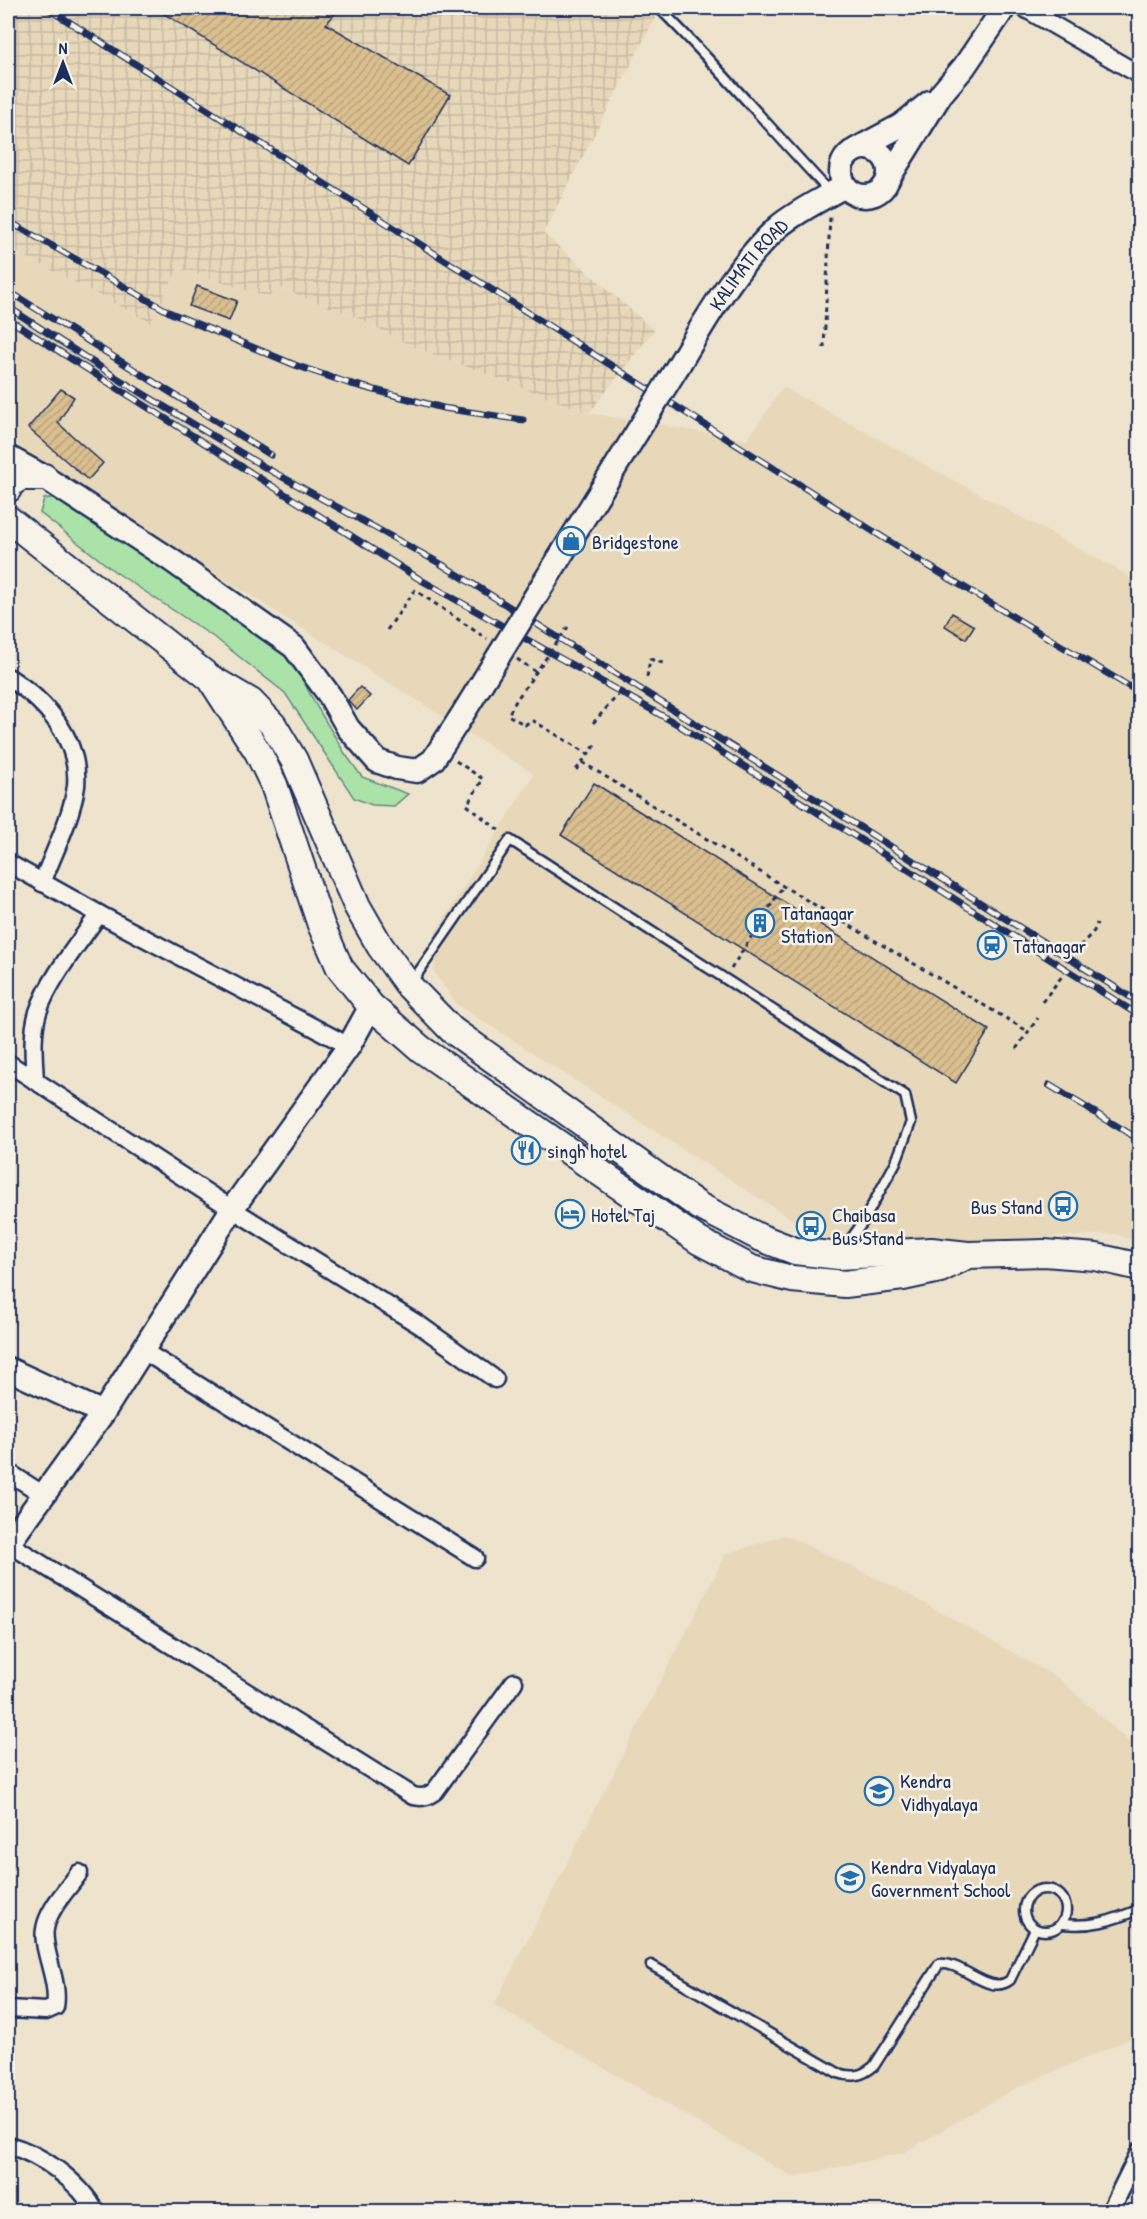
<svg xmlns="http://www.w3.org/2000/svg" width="1147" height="2219" font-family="'Patrick Hand',sans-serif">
<defs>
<pattern id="industrial-grid" width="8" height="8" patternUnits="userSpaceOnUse" patternTransform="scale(1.5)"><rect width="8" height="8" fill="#e8d8ba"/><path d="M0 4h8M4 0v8" fill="none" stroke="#c6baa2"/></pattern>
<pattern id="building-hatch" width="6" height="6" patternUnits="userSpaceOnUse" patternTransform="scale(1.5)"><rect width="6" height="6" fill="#dabf8f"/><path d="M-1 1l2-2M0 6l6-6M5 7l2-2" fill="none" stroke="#baa47e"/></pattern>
</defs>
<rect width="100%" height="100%" fill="#eee3cd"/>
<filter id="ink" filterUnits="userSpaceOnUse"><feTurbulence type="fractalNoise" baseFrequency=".0167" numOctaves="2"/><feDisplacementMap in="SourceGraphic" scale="12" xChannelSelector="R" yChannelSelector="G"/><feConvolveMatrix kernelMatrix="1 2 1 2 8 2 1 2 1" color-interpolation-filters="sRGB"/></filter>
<g filter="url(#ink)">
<g fill="#e8d8ba">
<polygon points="8,247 151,323 178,268 268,298 275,286 358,318 407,344 589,413 747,440 783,387 1131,577 1139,563 1139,1243 1115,1234 905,1244 820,1237 456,1004 434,972 436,932 534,774 65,479 8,439"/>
<polygon points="785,1535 899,1589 1060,1679 1139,1751 1139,2035 1014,2089 903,2153 793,2177 494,2005 726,1554"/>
</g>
<polygon fill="url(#industrial-grid)" points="8,8 642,8 655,18 543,233 654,330 589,413 407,344 358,318 275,286 269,298 178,268 151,323 8,247"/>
<polygon fill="#aae2a7" stroke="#628882" stroke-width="1.5" points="58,497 233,616 293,662 317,707 344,752 362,777 408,794 394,806 372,805 354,798 285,693 218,640 114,571 40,513 44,499"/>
<g fill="url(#building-hatch)" stroke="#1b2f5e" stroke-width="1.5">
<polygon points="155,8 340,8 326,24 450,95 408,166"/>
<polygon points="197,286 237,301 229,321 189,306"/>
<polygon points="61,389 74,397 58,423 103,463 88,480 28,428"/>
<polygon points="952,613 974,626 966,639 945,626"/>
<polygon points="360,687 370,696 357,710 348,700"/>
<polygon points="594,783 989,1030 956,1083 561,835"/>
</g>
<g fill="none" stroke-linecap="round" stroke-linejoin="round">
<g stroke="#1b2f5e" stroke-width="13">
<g id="lane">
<path d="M659,8C719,67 773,132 831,193"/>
<polyline points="411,983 510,840 905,1095 911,1122 896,1162 863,1222 843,1250"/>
<circle cx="1045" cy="1910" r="21"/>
<path d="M1062,1924C1093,1927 1111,1921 1140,1909"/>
<path d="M651,1965L838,2073C853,2078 862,2076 874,2066L939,1964C963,1961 989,1997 1010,1980L1035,1929"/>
</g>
</g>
<g stroke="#1b2f5e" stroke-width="21">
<g id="street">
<polyline points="1024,8 1140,75"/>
<path d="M8,677C45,700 80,739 76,786C72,817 53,854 42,883"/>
<polyline points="8,863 99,914 349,1046"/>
<polyline points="8,1063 232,1209 421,1326 495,1379"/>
<path d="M35,1081C34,1059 31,1035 38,1012C49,979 79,943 99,914"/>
<polyline points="142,1350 475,1558"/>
<polyline points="8,1472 44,1495"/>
<path d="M8,1543L413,1796C422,1798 427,1797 435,1791L514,1682"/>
<path d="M8,2009L46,2011L55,2007C60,1981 41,1949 45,1929C48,1909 68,1889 79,1873"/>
<path d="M8,2145C41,2154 79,2181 96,2212"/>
<polyline points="1110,2212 1140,2151"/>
</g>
</g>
<g stroke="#1b2f5e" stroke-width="27">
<g id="secondary">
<circle cx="865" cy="172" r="24"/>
<polyline points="857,149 900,126 930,102"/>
<polyline points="888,179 941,94 964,67 1004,8"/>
<path id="s1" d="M678,366C708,316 735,267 778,227C794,213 825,197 845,186"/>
<polyline points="8,457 44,477 171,560 294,647 330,696 348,728 377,761 397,768 417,771 433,760 459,720"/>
<polyline points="8,1369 103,1413"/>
<polyline points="8,1544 103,1413 232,1209 349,1046 371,1006"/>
</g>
</g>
<g stroke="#1b2f5e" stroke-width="30">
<g id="primary">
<polyline points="8,489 9,484 21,477 44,477"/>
<polyline points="8,519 210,678 251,702 273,725 294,760 357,906 380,946 409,986 452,1030 699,1206 759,1237 795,1251 839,1256 931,1251 968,1255 1044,1253 1096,1257 1140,1267"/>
<polyline points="214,684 258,752 274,785 321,925 340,968 371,1006 421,1049 699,1241 752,1269 792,1279 845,1284 903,1277 940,1269 968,1255"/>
</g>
</g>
<g stroke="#1b2f5e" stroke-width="3" stroke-dasharray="4.5 4.5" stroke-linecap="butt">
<polyline points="824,348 830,216"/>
<polyline points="568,627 517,699 508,715 525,725 532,720 588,754"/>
<polyline points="387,630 415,590 487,639"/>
<polyline points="517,659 536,672"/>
<polyline points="647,677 650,659 666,664"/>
<polyline points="593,723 618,695"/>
<polyline points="456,761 483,779 467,805 501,832"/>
<polyline points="582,762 783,886 1029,1032"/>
<polyline points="576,770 596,744"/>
<polyline points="1080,946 1094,931 1097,923"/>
<polyline points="731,969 783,886"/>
<polyline points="1042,1002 1063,975"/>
<polyline points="1016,1049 1038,1018"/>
</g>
<use href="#lane" stroke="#f7f3e8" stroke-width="8"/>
<use href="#street" stroke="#f7f3e8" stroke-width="16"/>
<use href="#secondary" stroke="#f7f3e8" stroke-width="22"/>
<use href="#primary" stroke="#f7f3e8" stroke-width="26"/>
<g stroke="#1b2f5e" stroke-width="7">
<g id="rail">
<polyline points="47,8 917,559 1140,693"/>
<polyline points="8,221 171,313 295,365 348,383 443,408 523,420"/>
<polyline points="8,291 271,455"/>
<polyline points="8,307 117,378 266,468 441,564 1140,1003"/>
<polyline points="8,319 421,580 677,724 1140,1016"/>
<polyline points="1049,1085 1140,1140"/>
</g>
</g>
<use href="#rail" stroke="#f7f3e8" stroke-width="4.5" stroke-dasharray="14" stroke-linecap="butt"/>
<g stroke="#1b2f5e" stroke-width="27" stroke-linecap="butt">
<polyline id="secondary-bridge" points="459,720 678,366"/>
</g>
<use href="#secondary-bridge" stroke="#f7f3e8" stroke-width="22"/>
</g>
</g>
<defs>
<g id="shop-ring" transform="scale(1.5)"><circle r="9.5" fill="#f7f3e8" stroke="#1f6fb2" stroke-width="1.5"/><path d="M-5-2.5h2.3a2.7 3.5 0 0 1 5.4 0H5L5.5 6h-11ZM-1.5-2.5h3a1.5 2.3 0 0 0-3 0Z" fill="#1f6fb2"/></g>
<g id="building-ring" transform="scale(1.5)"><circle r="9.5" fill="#f7f3e8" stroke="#1f6fb2" stroke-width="1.5"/><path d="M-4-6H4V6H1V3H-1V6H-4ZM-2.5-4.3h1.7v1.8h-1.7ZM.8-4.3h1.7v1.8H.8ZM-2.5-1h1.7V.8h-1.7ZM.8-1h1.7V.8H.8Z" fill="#1f6fb2"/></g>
<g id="station-ring" transform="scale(1.5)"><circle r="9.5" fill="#f7f3e8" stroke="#1f6fb2" stroke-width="1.5"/><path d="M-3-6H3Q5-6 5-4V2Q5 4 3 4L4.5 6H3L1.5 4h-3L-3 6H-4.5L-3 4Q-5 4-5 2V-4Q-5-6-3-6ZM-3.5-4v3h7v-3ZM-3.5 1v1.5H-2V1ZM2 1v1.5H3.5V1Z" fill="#1f6fb2"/></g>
<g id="restaurant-ring" transform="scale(1.5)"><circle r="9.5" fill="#f7f3e8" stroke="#1f6fb2" stroke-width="1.5"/><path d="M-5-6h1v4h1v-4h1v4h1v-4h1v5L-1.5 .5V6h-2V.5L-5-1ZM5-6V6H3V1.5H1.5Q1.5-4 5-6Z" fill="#1f6fb2"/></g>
<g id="bus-ring" transform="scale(1.5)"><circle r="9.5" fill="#f7f3e8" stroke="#1f6fb2" stroke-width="1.5"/><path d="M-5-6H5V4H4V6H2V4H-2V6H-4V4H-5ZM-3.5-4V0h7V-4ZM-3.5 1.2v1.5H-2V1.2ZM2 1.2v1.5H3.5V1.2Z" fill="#1f6fb2"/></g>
<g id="hotel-ring" transform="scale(1.5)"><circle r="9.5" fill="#f7f3e8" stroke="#1f6fb2" stroke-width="1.5"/><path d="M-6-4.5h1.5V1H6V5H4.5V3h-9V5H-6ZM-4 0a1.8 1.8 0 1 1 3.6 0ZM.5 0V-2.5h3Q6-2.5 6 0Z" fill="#1f6fb2"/></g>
<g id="school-ring" transform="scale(1.5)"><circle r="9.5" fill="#f7f3e8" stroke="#1f6fb2" stroke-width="1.5"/><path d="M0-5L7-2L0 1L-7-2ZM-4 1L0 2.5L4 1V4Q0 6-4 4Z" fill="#1f6fb2"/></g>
</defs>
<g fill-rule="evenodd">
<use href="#shop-ring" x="571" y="541"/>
<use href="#building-ring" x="760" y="923"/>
<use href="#station-ring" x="992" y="945"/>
<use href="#restaurant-ring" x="526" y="1150"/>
<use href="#bus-ring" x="1063" y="1206"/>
<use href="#hotel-ring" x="570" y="1214"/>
<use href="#bus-ring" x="811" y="1226"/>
<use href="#school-ring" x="879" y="1791"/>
<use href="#school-ring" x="850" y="1878"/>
</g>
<g text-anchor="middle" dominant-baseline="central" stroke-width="5" stroke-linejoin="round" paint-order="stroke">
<g font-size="20" fill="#1b2f5e" stroke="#f7f3e8">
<text stroke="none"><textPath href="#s1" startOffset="124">KALIMATI ROAD</textPath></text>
</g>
<g font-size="20" fill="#1b2f5e" stroke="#f7f3e8" text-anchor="start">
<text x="592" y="541">Bridgestone</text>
<text x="781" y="912">Tatanagar<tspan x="781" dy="23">Station</tspan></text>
<text x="1013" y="945">Tatanagar</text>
<text x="547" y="1150">singh hotel</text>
<text x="1042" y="1206" text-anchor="end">Bus Stand</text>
<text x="591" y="1214">Hotel Taj</text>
<text x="832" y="1214">Chaibasa<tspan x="832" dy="23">Bus Stand</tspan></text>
<text x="900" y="1780">Kendra<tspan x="900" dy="23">Vidhyalaya</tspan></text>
<text x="871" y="1866">Kendra Vidyalaya<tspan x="871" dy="23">Government School</tspan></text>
</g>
</g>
<rect width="1147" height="2219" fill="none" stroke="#f7f3e8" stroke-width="30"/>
<rect x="15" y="15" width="1117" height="2189" fill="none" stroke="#1b2f5e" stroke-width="2" filter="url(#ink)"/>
<g transform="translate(63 63)" stroke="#f7f3e8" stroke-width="4.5" paint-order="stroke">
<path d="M0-4.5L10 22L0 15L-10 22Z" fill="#1b2f5e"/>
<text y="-9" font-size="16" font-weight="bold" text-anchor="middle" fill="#1b2f5e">N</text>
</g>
</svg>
